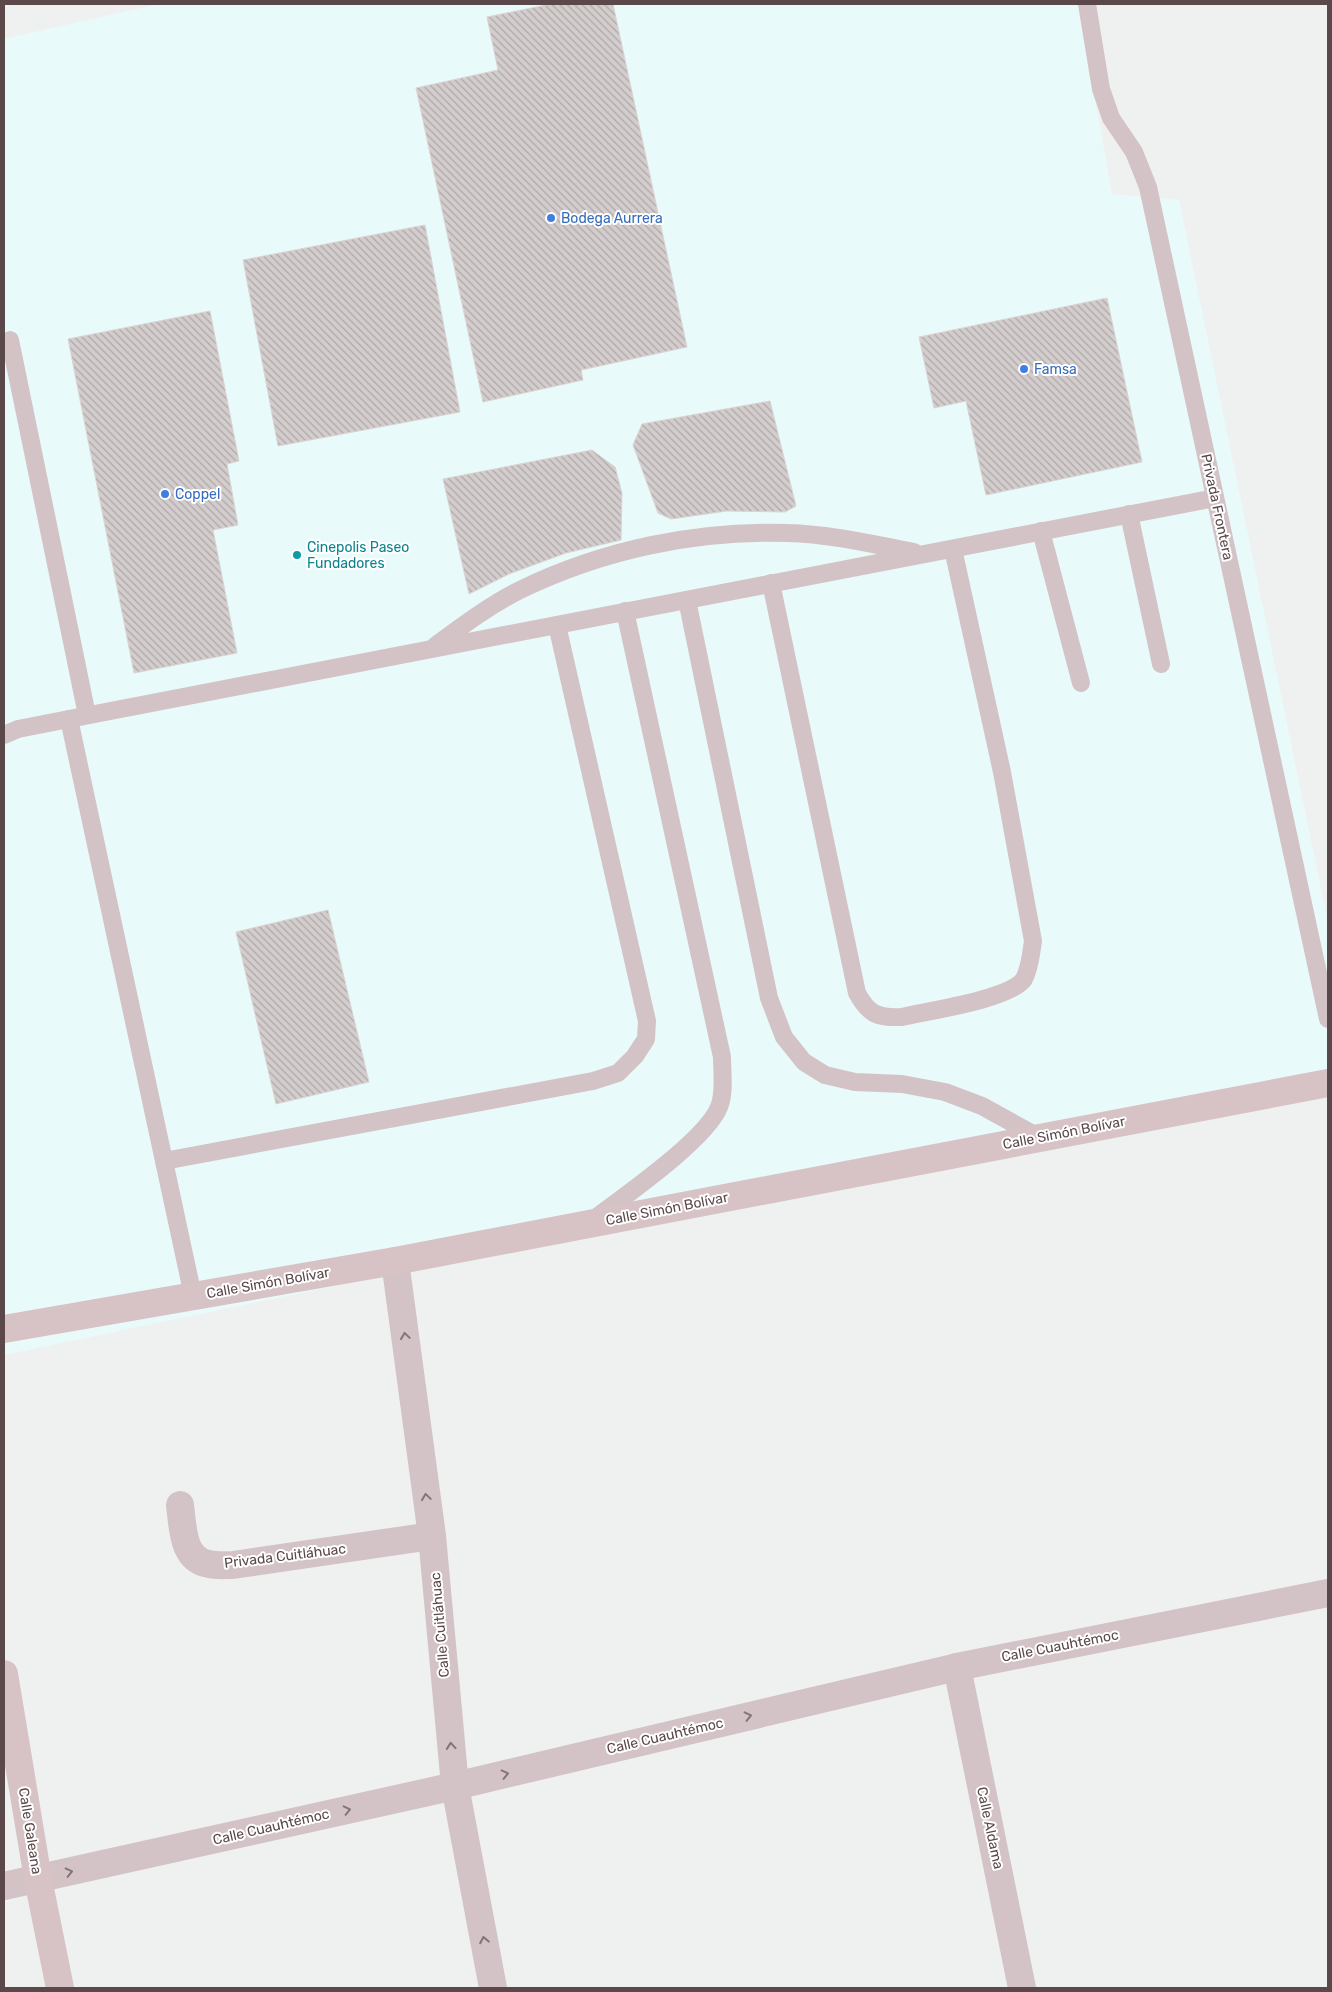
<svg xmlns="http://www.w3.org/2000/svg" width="1332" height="1992" font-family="Rubik,sans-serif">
<defs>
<pattern id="building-back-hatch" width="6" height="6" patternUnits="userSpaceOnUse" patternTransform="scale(1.25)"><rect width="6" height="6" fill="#d3cdcd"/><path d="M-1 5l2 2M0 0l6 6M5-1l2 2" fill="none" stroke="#aea8a8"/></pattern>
</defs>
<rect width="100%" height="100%" fill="#eff1f0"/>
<polygon fill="#e9fafb" points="159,4 1078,4 1112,194 1179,200 1328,923 1328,1093 411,1270 4,1355 4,39"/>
<g fill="url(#building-back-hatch)" stroke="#dad4d3">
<polygon points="551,4 613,4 687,347 581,370 583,380 483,402 416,88 498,70 487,17"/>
<polygon points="425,225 460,412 278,446 243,260"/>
<polygon points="1107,298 1142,462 986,495 966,401 934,408 919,337"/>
<polygon points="210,311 239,461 227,464 238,525 213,530 237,653 134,673 68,339"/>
<polygon points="770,401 796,506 785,512 727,511 671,519 658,513 633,445 642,424"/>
<polygon points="592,450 615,467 622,493 621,540 566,553 509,574 469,594 443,479"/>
<polygon points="328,910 369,1082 276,1104 236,932"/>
</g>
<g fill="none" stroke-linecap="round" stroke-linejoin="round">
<g stroke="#d3c3c6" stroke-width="18">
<polyline points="1087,4 1101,89 1111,118 1134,152 1148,187 1328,1019"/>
<polyline points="10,340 87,715"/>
<polyline points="1129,514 1161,664"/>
<polyline points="1041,531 1081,683"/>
<path d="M771,583L857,993C869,1015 878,1018 902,1017C928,1011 1011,999 1024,979C1030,968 1031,954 1033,941L1002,772L953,549"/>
<polyline points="687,600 769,998 784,1037 804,1062 825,1075 855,1082 902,1084 945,1092 982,1106 1040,1138"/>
<path d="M435,646C462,626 490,605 520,590C602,550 696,530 787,533C830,534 873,544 914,552"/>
<polyline points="69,719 193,1296"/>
<polyline points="4,735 18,729 69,719 1215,498"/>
<polyline points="164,1161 593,1081 618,1073 635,1056 646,1039 647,1021 557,625"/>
<path d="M593,1220C623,1197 706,1140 719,1107C725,1093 722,1072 722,1057L625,611"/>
</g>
<g stroke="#d3c3c6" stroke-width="28">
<polyline points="395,1261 432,1536 455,1786 493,1988"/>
<path d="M180,1505C183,1527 182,1560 209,1564C217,1566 225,1565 233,1565L432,1536"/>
<polyline points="957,1667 1022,1988"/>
<polyline points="4,1886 455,1786 957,1667 1328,1593"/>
</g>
<g stroke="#d7c2c5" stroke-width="28">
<polyline points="4,1329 395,1261 1328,1083"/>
<polyline points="4,1674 38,1879 60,1988"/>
</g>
</g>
<defs><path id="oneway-chevron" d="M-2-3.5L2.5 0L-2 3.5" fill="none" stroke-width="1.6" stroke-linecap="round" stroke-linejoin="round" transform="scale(1.25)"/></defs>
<g stroke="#857376">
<use href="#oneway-chevron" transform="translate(405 1336) rotate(-98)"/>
<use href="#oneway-chevron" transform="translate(426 1497) rotate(-98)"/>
<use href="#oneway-chevron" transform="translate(748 1716) rotate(-13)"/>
<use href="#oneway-chevron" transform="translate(451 1746) rotate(-95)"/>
<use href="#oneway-chevron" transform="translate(505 1774) rotate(-13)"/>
<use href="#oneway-chevron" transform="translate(347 1810) rotate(-13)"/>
<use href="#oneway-chevron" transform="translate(69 1872) rotate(-13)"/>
<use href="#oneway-chevron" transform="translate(484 1940) rotate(-101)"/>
</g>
<g fill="#3f7fe0" stroke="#fff" stroke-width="2">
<circle cx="551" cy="218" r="5"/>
<circle cx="1024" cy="369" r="5"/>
<circle cx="165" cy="494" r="5"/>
</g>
<circle fill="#0f9aa8" stroke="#fff" stroke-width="2" cx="297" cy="555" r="5"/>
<g text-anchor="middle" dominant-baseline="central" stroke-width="4" stroke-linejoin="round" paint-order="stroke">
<g font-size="14" fill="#366cbe" stroke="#fff" text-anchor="start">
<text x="561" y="218">Bodega Aurrera</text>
<text x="1034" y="369">Famsa</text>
<text x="175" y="494">Coppel</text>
</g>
<g font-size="14" fill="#5b484b" stroke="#fff">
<text transform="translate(1217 507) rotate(78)">Privada Frontera</text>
<text transform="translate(1064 1133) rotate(-11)">Calle Simón Bolívar</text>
<text transform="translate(667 1209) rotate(-11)">Calle Simón Bolívar</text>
<text transform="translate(268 1283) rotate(-10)">Calle Simón Bolívar</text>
<text transform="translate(285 1556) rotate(-7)">Privada Cuitláhuac</text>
<text transform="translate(440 1625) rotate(-95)">Calle Cuitláhuac</text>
<text transform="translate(1060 1646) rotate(-11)">Calle Cuauhtémoc</text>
<text transform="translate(665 1736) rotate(-13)">Calle Cuauhtémoc</text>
<text transform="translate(271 1827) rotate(-13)">Calle Cuauhtémoc</text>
<text transform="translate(990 1828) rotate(78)">Calle Aldama</text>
<text transform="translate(30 1831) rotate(81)">Calle Galeana</text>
</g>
<g font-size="14" fill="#0d838f" stroke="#fff" text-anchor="start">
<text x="307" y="547">Cinepolis Paseo<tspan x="307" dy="16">Fundadores</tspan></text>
</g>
</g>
<rect width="1332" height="1992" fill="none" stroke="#5b484b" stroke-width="10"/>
</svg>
